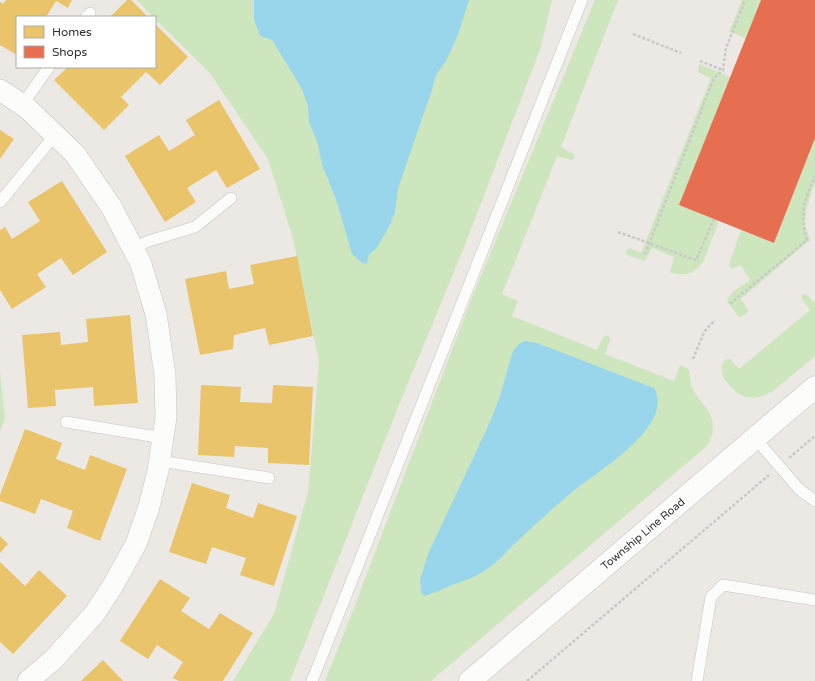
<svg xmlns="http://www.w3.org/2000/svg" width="815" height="681" font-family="'Varela Round',sans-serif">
<rect width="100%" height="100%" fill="#ece8e4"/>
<g fill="#cee6be">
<polygon points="137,0 552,0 541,47 465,245 397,410 290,681 233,681 274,614 308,492 319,361 292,235 268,159 209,72 155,19 155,17 153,17"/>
<path d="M595,0H618L561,147L574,154L575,159L571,160L557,156L502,294L518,301L512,316L597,350L603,337L607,335L610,338V341L605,354L674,381L680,366C693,366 689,379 692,387C696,399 709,407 712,419C714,429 713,437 707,446L431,681H325L355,605L471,300Z"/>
<polygon points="742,0 761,0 746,38 729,32"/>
<path d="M699,64L730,77L680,205L719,221L704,260C696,274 685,277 670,272L674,257L652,248L645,261L627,255L626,252L629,248L641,253L711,78L698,72Z"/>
<path d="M815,138V182L806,210L805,225L810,240L741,299L748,310V312L741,317L738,316L727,301C730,291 742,286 750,280L741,265L732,269L729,265L741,230L774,243Z"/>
<path d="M806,294L815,303V356L773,391C759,400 743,401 731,387C724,380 721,375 722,365L725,360L730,359L739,369L810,310L802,299V295Z"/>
<polygon points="0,372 5,418 0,432"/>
</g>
<g fill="#99d6ec">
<polygon points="254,0 469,0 458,35 446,61 436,75 432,90 398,188 395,212 390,225 376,249 369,254 367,264 362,263 352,254 336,199 322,165 318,144 309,122 308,106 302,89 272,40 260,36 254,20"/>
<path d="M525,341L537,343L654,388C675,423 604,468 581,485C570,494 559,503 548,513C541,520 533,526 526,533C511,546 500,561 483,572C473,578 463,581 452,585C443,589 434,593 424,596L421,592L420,580L428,554L490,422L500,396L512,354C515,348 518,343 525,341Z"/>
</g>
<g fill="#e9c46a">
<polygon points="6,0 72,0 68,8 56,1 46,17 17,17 17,55 0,45 0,2 3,4"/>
<polygon points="127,0 131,0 148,17 110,17"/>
<polygon points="155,24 188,57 160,85 146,72 121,97 129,105 104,130 54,80 68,67 155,67"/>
<polygon points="219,100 260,169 227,188 216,170 187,188 196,202 165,222 125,156 159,135 169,151 195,135 186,120"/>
<polygon points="0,130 14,139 0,159"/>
<polygon points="62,181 107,252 73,275 61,258 37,274 46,287 12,309 0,290 0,230 5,227 12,239 40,221 28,202"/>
<polygon points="297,256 313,336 269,345 265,328 234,335 233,349 200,355 185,279 226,271 229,289 254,284 250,265"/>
<polygon points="130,315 138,403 94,406 93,387 55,390 56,406 28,408 22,335 60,332 61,345 88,342 86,319"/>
<polygon points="201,385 241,387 240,402 272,403 273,385 313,387 309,465 268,463 268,448 235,446 234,457 198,455"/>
<polygon points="25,429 62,443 56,459 85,470 90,455 127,469 100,541 67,528 73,511 41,499 35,514 0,501 0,495"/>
<polygon points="192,483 230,495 226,508 253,518 258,503 297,516 274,586 240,575 246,558 212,547 206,564 169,552"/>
<polygon points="0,536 8,544 0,553"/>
<polygon points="0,562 25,586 39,570 67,596 13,654 0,642"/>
<polygon points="160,579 190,598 181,611 209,629 220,613 253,633 223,681 179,681 173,678 183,662 157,645 148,659 120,641"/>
<polygon points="103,660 123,681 81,681"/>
</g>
<polygon fill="#e76f51" points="761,0 815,0 815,138 774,243 679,205"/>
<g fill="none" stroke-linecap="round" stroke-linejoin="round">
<g stroke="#c5c4c5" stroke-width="12">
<g id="lane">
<polyline points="86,17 90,13"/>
<polyline points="22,105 49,67"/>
<polyline points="0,202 55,135"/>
<polyline points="133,248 149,241 195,227 231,198"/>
<polyline points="66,422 163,438"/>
<polyline points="755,438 799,489 815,501"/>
<polyline points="160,461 269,478"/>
<polyline points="312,681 582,0"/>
<polyline points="697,681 711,597 723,585 815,600"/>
</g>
</g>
<g stroke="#c5c4c5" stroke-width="22">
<polyline id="street" points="0,90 27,108 75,154 112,208 141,264 156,314 165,375 166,417 158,471 148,510 136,544 112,587 95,613 54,659 28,681"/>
</g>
<g stroke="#c5c4c5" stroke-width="23">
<polyline id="secondary" points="470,681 815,387"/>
</g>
<g stroke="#c9c9c8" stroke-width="2.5" stroke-dasharray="3 2" stroke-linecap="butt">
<polyline points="633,34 681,53"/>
<polyline points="700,61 723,70"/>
<polyline points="618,232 696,260 714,219"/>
<polyline points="645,254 714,78 723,70 726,48 745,0"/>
<path d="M730,304L807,240C799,212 804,202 815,176"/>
<polyline points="693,359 704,332 715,320"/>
<polyline points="789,458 815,436"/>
<polyline points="527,681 769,475"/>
</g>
<use href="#lane" stroke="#fcfcfb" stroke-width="11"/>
<use href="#street" stroke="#fcfcfb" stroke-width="21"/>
<use href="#secondary" stroke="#fcfcfb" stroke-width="22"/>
</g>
<g text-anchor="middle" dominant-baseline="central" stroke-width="4" stroke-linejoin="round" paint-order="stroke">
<g font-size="11" fill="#2e2e2e" stroke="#fff">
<text transform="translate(643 534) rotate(-40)">Township Line Road</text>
</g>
</g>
<rect x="16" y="16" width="140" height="52" fill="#ffffff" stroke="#ababab"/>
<rect x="24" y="26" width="20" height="12" fill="#e9c46a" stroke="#ababab"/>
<text x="52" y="36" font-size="12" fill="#2e2e2e">Homes</text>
<rect x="24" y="46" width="20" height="12" fill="#e76f51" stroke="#ababab"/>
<text x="52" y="56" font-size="12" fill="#2e2e2e">Shops</text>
</svg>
